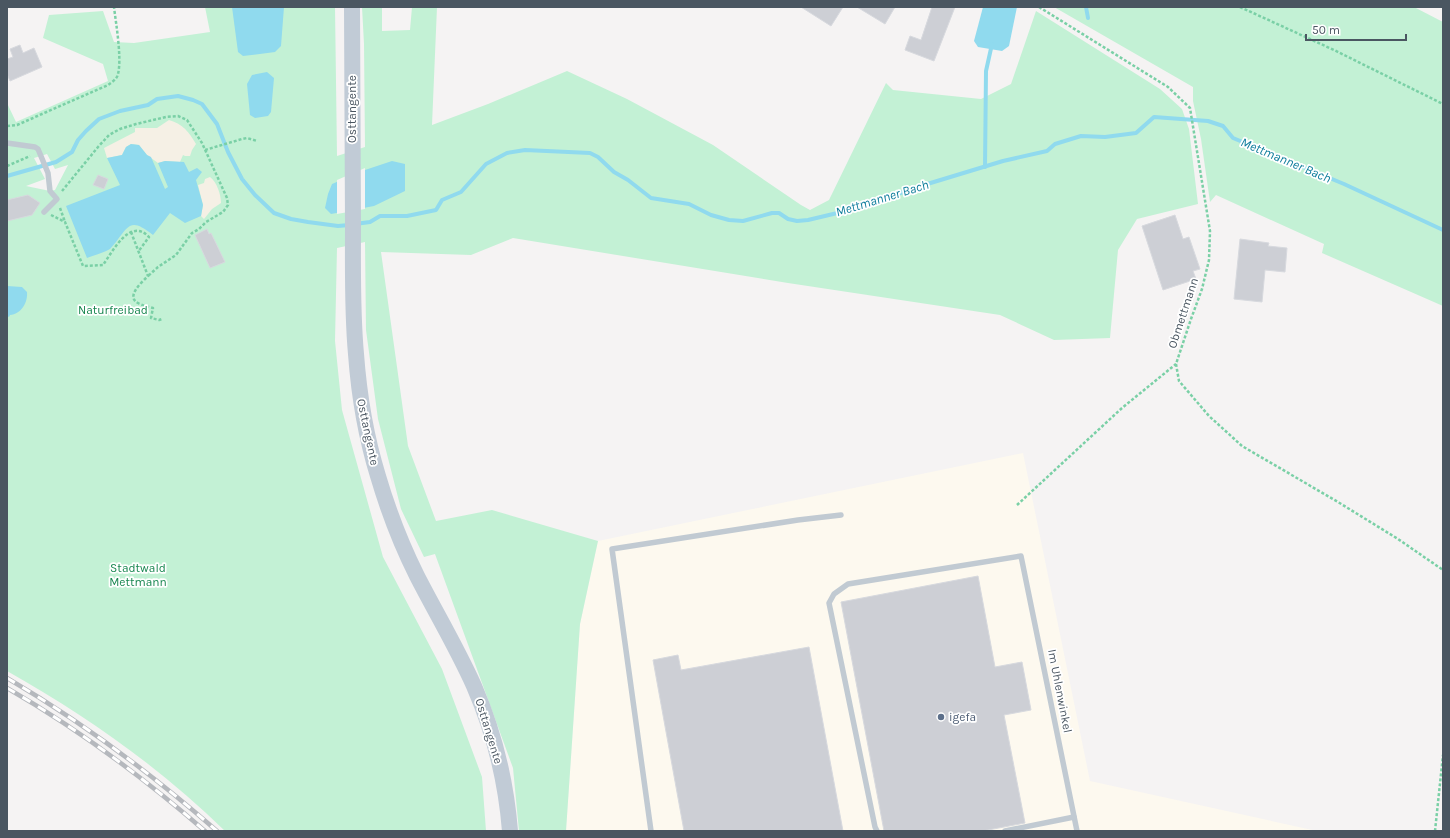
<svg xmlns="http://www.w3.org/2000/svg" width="1450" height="838" font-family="Karla,sans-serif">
<rect width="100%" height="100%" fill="#f5f3f3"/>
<polygon fill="#fdf9ef" points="1023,453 1090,781 1317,831 566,831 580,624 598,541"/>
<g fill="#c3f1d5" fill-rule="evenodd">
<path d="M205,7H335L337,156L365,147L364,44L362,7H382V31L410,30L412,7H437L432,125L488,104L567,71L627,99L713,145L801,205L810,210L829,200L886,83L893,90L981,99L1011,84L1036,11L1160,89L1182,109L1189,129L1198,204L1137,219L1118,250L1110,338L1054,340L1000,315L788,283L513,238L471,255L381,252L408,446L436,521L492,510L598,541L580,624L566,831H519L513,768L435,554L424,557L401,509L378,419L366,330L365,242L337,248L335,341L342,410L383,557L442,669L482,777L486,831H225C161,768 85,715 7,671V103L16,122L108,81L103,64L43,38L49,15L103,11L114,42L134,43L210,32ZM47,154L55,169L68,165L55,190L50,191L26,186L45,179L34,158Z"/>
<polygon points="1054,7 1414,7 1443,22 1443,306 1322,253 1324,244 1216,195 1210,202 1201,139 1193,101 1193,87"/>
</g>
<g fill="#f5f0e5">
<path d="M169,120C183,124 189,132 196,144L192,150L190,156H185L183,155L180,162L165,161L158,163L147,155L139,145L131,144L126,147L122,155L107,158L104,148L135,132V128H157Z"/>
<path d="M210,177C217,182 221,195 221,203L212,209L204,219L201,216L203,205L198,185L204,183L205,179Z"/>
</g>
<g fill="#90daee">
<polygon points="232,7 284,7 281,46 275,52 243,56 238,52"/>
<polygon points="983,7 1017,7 1009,46 1002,51 978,47 974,41"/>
<polygon points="267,72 274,78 271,112 268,116 255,118 250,115 247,84 252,75"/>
<path d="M131,144L139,145L147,155L151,157L165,189L168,187L158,163L165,161L184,162L189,172L197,168L202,172L196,180L203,205L201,216L185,223L170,213L153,235C132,219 130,223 116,242C114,244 112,247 110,249C104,253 94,255 87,258L66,206L120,185L107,158L122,155L126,147Z"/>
<polygon points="392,161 405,164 405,191 374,206 331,214 325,208 328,194 332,184 365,170"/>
<path d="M7,286L22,287L27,292C28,303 21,314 10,315L9,317L7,316Z"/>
</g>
<polygon fill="#f5f3f3" points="365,168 365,209 337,214 337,180"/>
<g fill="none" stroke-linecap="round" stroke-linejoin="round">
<g stroke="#90daee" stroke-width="4">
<polyline points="1086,7 1088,18"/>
<polyline points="985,167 986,71 992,44"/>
<polyline points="7,176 56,162 72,152 78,140 86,131 99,119 120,111 148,105 157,99 178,96 193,100 202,104 217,124 228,152 242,179 255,195 274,213 291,219 308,222 338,226 349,225"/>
<polyline points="355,224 370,222 380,216 407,216 436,210 442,200 461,192 486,164 507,153 525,150 590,153 598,157 614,172 628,180 651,198 689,204 711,215 729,220 743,221 772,213 779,213 788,219 797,221 808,220 850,210 924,185 1003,161 1047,151 1055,144 1081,136 1105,137 1136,133 1154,117 1208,121 1223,126 1233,138 1344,184 1443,230"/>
</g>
</g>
<g fill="#cdcfd5" stroke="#d7d9de">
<polygon points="801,7 843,7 831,26"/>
<polygon points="857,7 895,7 885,24"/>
<polygon points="932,7 955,7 934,61 905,50 910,36 921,40"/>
<polygon points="20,45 23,53 34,48 42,67 10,81 7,74 7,59 13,57 10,49"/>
<polygon points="98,175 108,179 104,189 93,185"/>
<polygon points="28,195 40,203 32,215 7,221 7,200"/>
<polygon points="1175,215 1183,239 1189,237 1200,269 1193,271 1196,279 1163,290 1142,226"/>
<polygon points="207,229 209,234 211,233 225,262 210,268 195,235"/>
<polygon points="1240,239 1269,243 1268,246 1287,248 1285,272 1265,270 1262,302 1234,299"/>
<polygon points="978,576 995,667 1022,662 1031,710 1004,715 1025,823 983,831 884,831 841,602"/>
<polygon points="809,647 843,831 684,831 653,660 678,655 681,670"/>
</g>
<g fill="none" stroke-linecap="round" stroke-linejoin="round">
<g stroke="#7ad0a6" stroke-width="2.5" stroke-dasharray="3 2" stroke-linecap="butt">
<polyline points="1039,7 1168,87 1190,108 1210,231 1209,260 1202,289 1191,319 1176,364 1179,381 1209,416 1242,446 1338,502 1398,539 1443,570"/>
<polyline points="1240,7 1334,50 1443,104"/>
<path d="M7,126L17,125L108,85C112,82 117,79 118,74C122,58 116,24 114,7"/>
<polyline points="205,150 242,139 247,138 257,141"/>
<polyline points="7,166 30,156"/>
<polyline points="62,191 98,147 109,135 120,129 136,124 166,117 178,116 187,120 202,143 227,198 228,205 223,212 206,222 199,229 192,233 176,255 158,267 148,276"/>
<polyline points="60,208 65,222"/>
<path d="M51,215L65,222L83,266L103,265C113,251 130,217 149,237L138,252"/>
<path d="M131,232L148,276C141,283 124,298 140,304C144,306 149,307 153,308L151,318L159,320L162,319"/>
<polyline points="1017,505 1122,408 1176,364"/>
<polyline points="1435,831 1443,755"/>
</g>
<g stroke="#c1cad2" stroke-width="5.5">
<polyline points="7,143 35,147 38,149 48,173 50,191 57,199 44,212"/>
<polyline points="651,831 612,549 798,520 841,515"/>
<polyline points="877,831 875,827 829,603 834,594 848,584 1021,556 1077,831"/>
<polyline points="1005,831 1074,817"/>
</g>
<path stroke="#c1cbd6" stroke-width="16" d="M352,7C352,80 353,153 353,226C353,268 352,311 356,354C359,395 366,437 378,476C388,510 401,544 417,576C436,613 457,648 474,686C494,732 506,781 510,831"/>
<g stroke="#b5b8bd" stroke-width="4.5">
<g id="rail">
<path d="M7,678C82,722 152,774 217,831"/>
<path d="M7,688C78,729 143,777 205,831"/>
</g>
</g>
<use href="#rail" stroke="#fff" stroke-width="3" stroke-dasharray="9" stroke-linecap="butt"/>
</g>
<circle fill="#5c6f8a" stroke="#fff" stroke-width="1.5" cx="941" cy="717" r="4"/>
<g text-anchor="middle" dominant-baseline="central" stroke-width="3.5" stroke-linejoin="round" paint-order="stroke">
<g font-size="12" fill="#4a5661" stroke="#fff">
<text transform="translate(352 109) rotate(-90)">Osttangente</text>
<text transform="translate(1183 313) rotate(-72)">Obmettmann</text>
<text transform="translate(368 432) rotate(78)">Osttangente</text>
<text transform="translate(1060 691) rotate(79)">Im Uhlenwinkel</text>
<text transform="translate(489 731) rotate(73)">Osttangente</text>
</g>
<g font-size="12" fill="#17864f" stroke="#fff">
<text x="113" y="310">Naturfreibad</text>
<text x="138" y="568">Stadtwald<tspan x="138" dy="14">Mettmann</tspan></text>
</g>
<g font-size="12" fill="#4e5e75" stroke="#fff" text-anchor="start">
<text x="949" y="717">igefa</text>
</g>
<g font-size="13" font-style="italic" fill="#0c7c9b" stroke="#fff">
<text transform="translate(1286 160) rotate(23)">Mettmanner Bach</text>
<text transform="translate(882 198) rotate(-17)">Mettmanner Bach</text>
</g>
</g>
<rect width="1450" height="838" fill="none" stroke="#4a5661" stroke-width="16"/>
<path d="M1306 34v6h100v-6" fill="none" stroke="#4a5661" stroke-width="2"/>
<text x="1312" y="34" font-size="12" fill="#4a5661" stroke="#ffffff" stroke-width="3" paint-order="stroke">50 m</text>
</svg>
